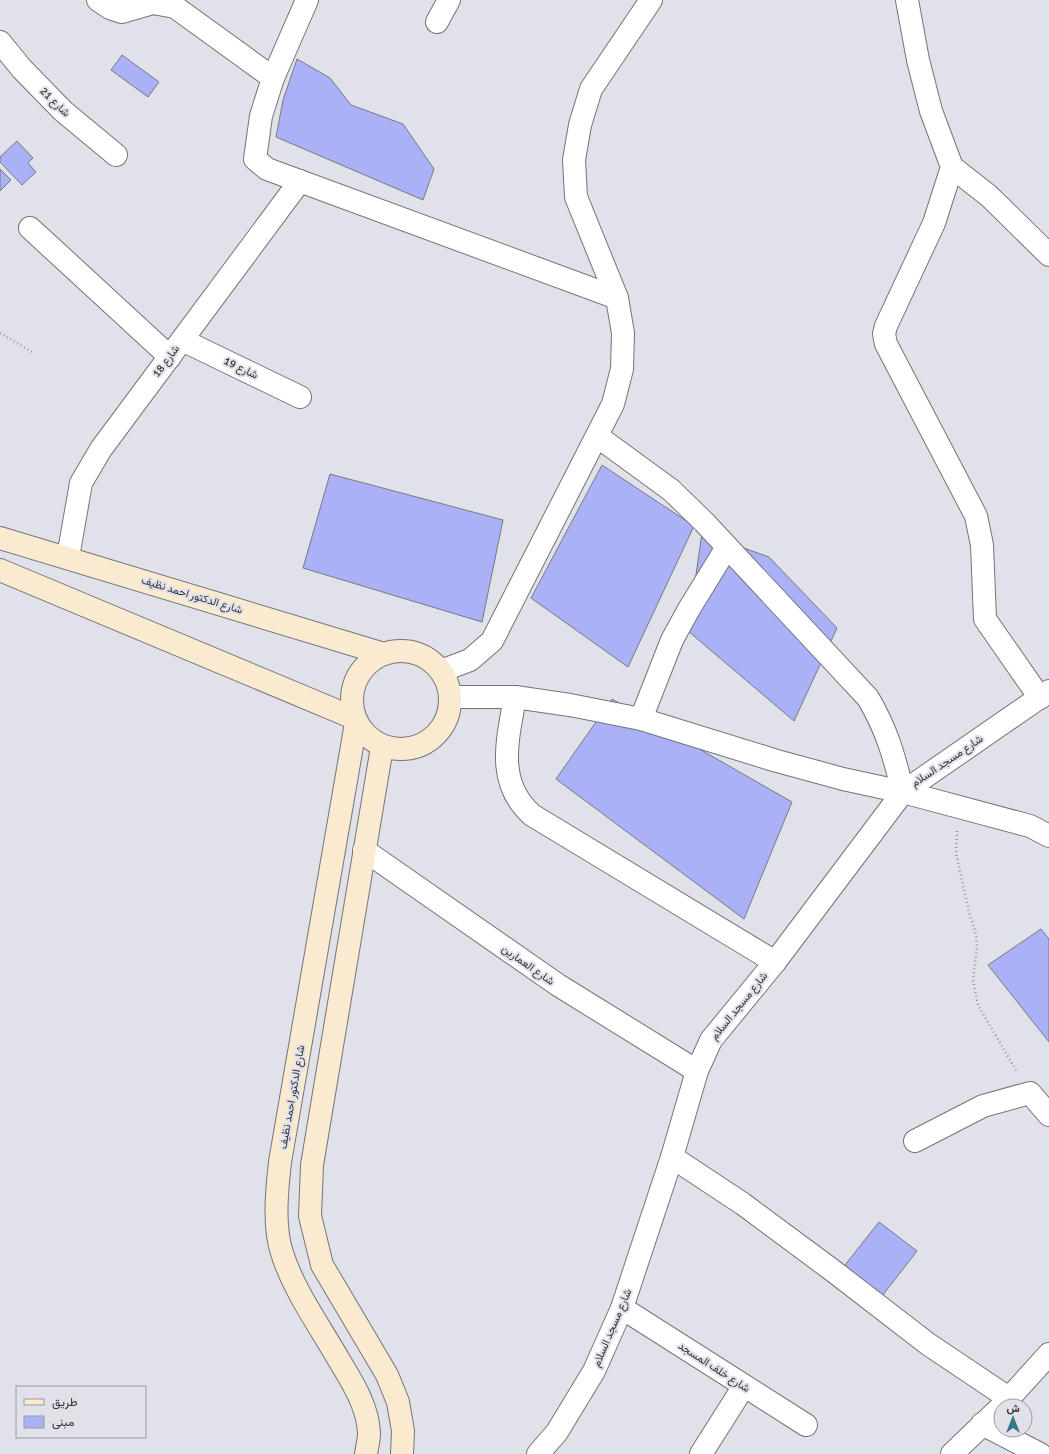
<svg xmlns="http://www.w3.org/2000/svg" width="1049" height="1454" font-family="Signika,Vazirmatn,sans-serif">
<rect width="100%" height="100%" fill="#e0e1e9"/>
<g fill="#aab1f7" stroke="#78797f">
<polygon points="122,55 159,82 148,97 111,70"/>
<polygon points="297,59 330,78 351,105 403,124 434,169 423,200 276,137 283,100"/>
<polygon points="17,141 33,158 28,163 36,172 22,185 0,162 0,157"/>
<polygon points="0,169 11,180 0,191"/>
<polygon points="602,465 694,526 628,667 531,598"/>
<polygon points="330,474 503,520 482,622 303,568"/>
<polygon points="702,533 769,557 837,628 794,721 688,631"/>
<polygon points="612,699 792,802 744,919 556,779"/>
<polygon points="1041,929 1049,939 1049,1042 988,965"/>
<polygon points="879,1222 917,1251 879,1300 841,1270"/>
</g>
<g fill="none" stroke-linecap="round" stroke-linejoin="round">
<g stroke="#73747b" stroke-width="24">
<g id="street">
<polyline points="98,0 110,8 122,12 153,3 175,7 273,78"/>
<polyline points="307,0 273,78 261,116 255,159 267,169 617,298"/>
<polyline points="907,0 918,60 931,111 952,167 934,223 886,326 884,334 886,344 976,516 982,545 985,619 1040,698"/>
<polyline points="437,22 449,0"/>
<polyline points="0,42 22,69 63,111 116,155"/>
<polyline points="952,167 989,196 1049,255"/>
<polyline points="30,228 170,357"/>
<polyline points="182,340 300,397"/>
<path d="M597,436L671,490L704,522L868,698C887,730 894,756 903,792"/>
<polyline points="68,557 81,483 101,449 300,181"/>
<polyline points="441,671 470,660 492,641 613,404 622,369 623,333 617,298 576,197 574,160 580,125 591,89 651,0"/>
<polyline points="451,697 515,697 570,705 641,719 777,761 843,779 903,792 1030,826 1049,836"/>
<path d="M515,697C508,739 495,782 532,815L775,962"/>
<polyline points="641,719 672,640 689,609 727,547"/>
<polyline points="364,850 558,985 697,1071"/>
<polyline points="915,1141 983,1106 1030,1093 1049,1115"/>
<polyline points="672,1157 743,1204 832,1270 928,1344 1010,1399"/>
<polyline points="622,1308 806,1425"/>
<polyline points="1002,1406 1049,1354"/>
<polyline points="982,1424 1040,1454"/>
<polyline points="538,1454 557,1432 594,1371 622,1308 672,1157 697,1071 711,1040 775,962 903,792 1049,691"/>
<polyline points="701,1454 744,1386"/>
<polyline points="952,1454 1001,1407"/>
</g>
</g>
<g stroke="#73747b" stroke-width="24">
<g id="secondary">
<polyline points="0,538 384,654"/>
<polyline points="0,570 354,718"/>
<circle cx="401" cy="700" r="49"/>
<path d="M356,723L280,1162C277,1189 273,1226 282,1253C294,1291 319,1325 339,1360C352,1382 368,1406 369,1433C369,1440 367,1447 366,1454"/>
<polyline points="382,747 312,1165 310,1216 322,1265 387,1375 398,1402 403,1431 402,1454"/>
</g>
</g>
<g stroke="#98999f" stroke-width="2.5" stroke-dasharray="1 3" stroke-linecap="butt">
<polyline points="0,333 32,352"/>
<polyline points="957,831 956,853 959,867 969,912 976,934 977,947 973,980 978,1005 1017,1072"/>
</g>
<use href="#street" stroke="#fff" stroke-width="22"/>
<use href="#secondary" stroke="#faebd0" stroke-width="22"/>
</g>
<g text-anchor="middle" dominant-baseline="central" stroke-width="4" stroke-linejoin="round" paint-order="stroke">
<g font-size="11" fill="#323335" stroke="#e0e1e9">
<text transform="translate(55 102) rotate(44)">شارع 21</text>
<text transform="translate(166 361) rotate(-53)">شارع 18</text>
<text transform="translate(241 368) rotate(26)">شارع 19</text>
<text transform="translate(192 595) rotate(17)">شارع الدكتور احمد نظيف</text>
<text transform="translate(947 761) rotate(-34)">شارع مسجد السلام</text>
<text transform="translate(528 965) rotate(35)">شارع العمارين</text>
<text transform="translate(739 1006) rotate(-51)">شارع مسجد السلام</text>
<text transform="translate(292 1097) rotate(-80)">شارع الدكتور احمد نظيف</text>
<text transform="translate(612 1328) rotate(-67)">شارع مسجد السلام</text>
<text transform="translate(714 1367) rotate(33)">شارع خلف المسجد</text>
</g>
</g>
<rect x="16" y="1386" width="130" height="52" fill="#e0e1e9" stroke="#9a9ba1"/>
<rect x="24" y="1399" width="20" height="6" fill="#faebd0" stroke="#9a9ba1"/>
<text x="52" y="1406" font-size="12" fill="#323335">طريق</text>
<rect x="24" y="1416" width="20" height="12" fill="#aab1f7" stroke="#9a9ba1"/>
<text x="52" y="1426" font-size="12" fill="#323335">مبنى</text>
<g transform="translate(1013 1418)"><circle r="19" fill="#e0e1e9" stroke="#9a9ba1"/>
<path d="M0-3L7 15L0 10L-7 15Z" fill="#357789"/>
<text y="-6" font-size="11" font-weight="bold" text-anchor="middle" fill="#323335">ش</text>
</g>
</svg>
